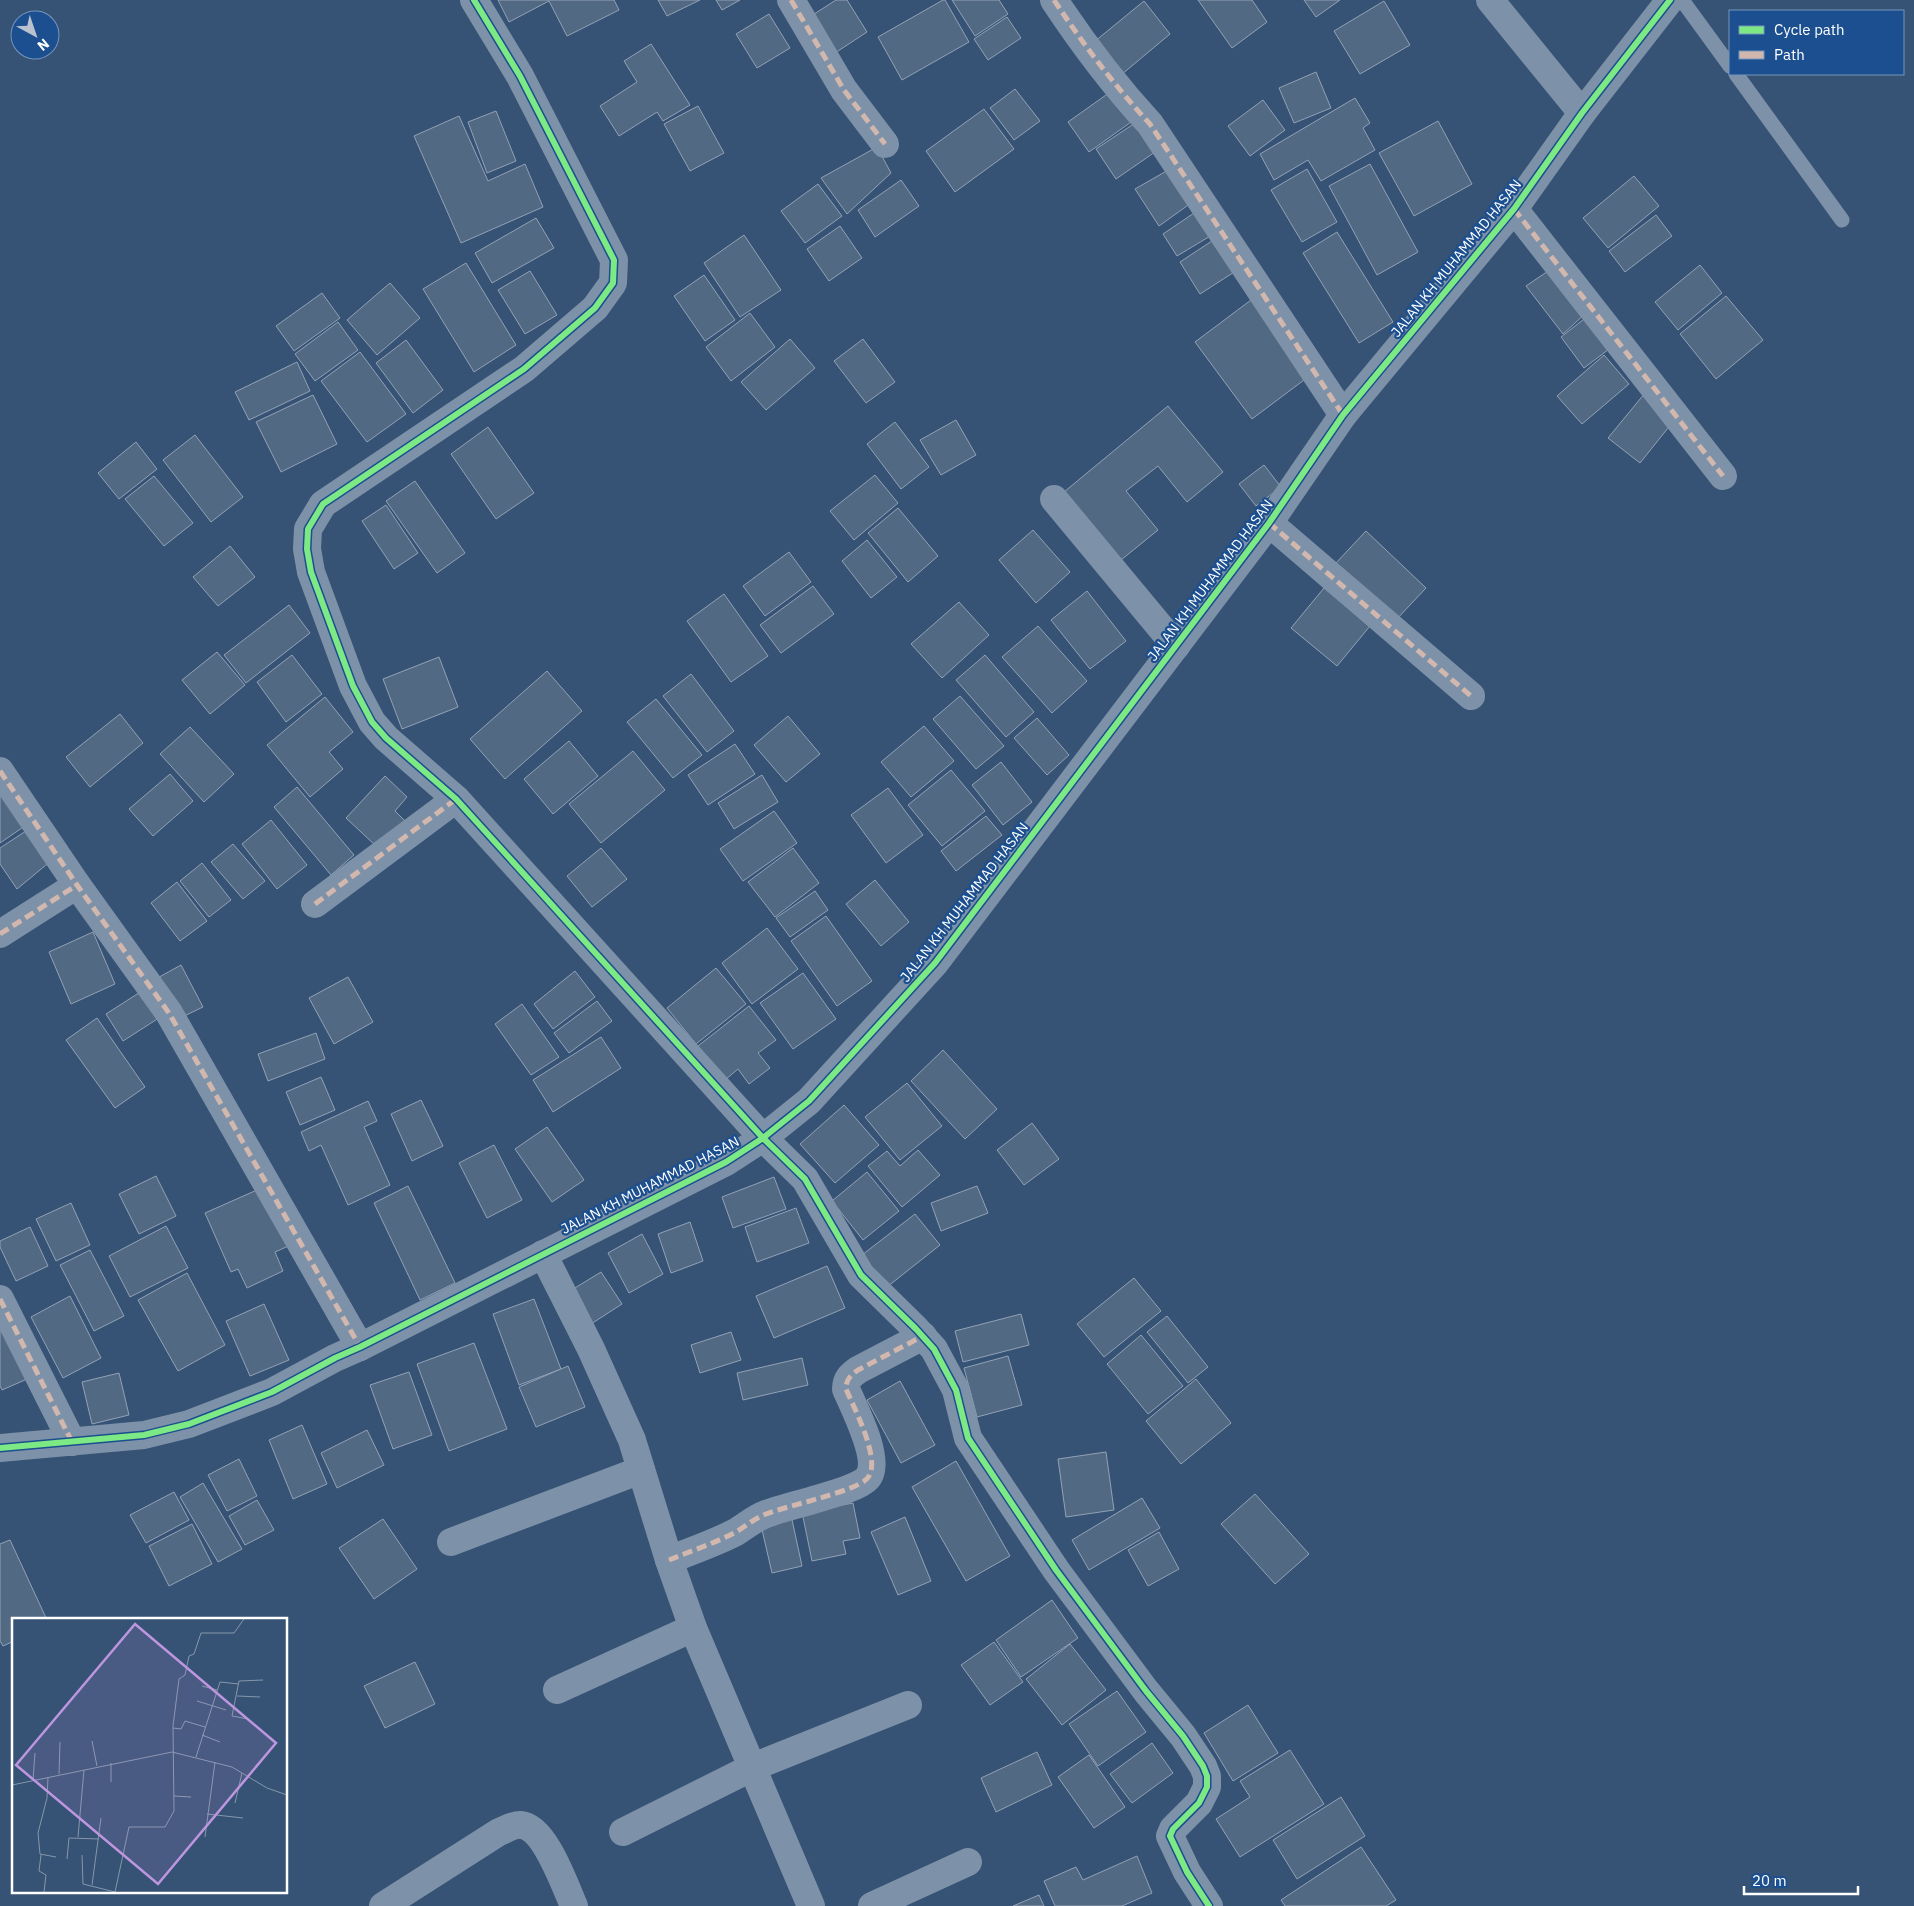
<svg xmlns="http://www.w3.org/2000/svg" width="1914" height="1906" font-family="'IBM Plex Sans',sans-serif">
<rect width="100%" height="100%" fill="#365274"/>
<g fill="#526984" stroke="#92a2b6">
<polygon points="498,0 614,0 619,10 567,36 549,1 509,22"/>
<polygon points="658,0 700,0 667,16"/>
<polygon points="716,0 740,0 722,10"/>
<polygon points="836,0 847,0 867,32 835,53 811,16"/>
<polygon points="943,0 945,0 969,42 902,80 878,37"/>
<polygon points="952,0 999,0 1008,14 975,36"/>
<polygon points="1198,0 1252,0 1267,22 1232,48"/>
<polygon points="1304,0 1340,0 1316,17"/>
<polygon points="1144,1 1170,34 1121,75 1094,42"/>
<polygon points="1384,1 1410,45 1360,74 1334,31"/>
<polygon points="769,14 790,48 757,68 736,34"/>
<polygon points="1007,17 1021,38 988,60 974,39"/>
<polygon points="651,44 690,105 663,121 657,112 619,136 600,106 637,82 624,61"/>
<polygon points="1316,72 1331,108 1294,123 1279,88"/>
<polygon points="1015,89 1040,121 1014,140 990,108"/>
<polygon points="1113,90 1134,120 1089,152 1068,122"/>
<polygon points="1355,98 1370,123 1363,128 1375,150 1321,181 1308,160 1274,180 1260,154"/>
<polygon points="1263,100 1285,130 1250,156 1228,126"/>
<polygon points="698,106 724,153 690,171 664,124"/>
<polygon points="984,109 1014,149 955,192 926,151"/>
<polygon points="496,111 516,161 487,173 468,122"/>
<polygon points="459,116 488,181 525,164 543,207 461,243 414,136"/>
<polygon points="1438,121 1472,184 1414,216 1379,153"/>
<polygon points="1135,123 1155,152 1116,179 1096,149"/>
<polygon points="877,147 891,173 847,214 821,178"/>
<polygon points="1370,164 1418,252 1377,275 1329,186"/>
<polygon points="1170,169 1191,203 1159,226 1135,189"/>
<polygon points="1307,169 1337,222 1302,242 1271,190"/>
<polygon points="1634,176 1659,206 1608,248 1583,218"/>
<polygon points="901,180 919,206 875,237 858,210"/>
<polygon points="818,184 842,216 805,243 781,211"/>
<polygon points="1197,211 1212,235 1177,256 1163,234"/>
<polygon points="1656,215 1672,236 1625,272 1609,251"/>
<polygon points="536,218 554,248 492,283 475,253"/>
<polygon points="840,226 862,258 829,281 807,249"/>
<polygon points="1337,232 1393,322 1359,343 1303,253"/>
<polygon points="744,235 781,290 740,317 704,263"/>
<polygon points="1221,235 1242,267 1200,294 1180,262"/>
<polygon points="466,263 516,345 474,372 423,289"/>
<polygon points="1700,265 1722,293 1678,330 1655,302"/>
<polygon points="1554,267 1586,313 1563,334 1526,286"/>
<polygon points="530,271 557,315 525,334 498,290"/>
<polygon points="704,275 735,320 705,341 674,296"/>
<polygon points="390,283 420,318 377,355 347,320"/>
<polygon points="322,293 340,318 294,351 276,326"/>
<polygon points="1726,296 1763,340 1716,379 1680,334"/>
<polygon points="1255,297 1312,374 1252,419 1195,342"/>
<polygon points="1593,312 1617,343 1584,368 1561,337"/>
<polygon points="750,313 775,347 731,381 706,347"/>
<polygon points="338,322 358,350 315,381 295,354"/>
<polygon points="790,339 815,368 766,410 741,382"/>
<polygon points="863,339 895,382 866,403 834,361"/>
<polygon points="406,340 443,390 413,413 376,363"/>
<polygon points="360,352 406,414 367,442 321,381"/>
<polygon points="1604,355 1629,384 1582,424 1557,396"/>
<polygon points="297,362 310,391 249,420 235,392"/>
<polygon points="1645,393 1676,418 1640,463 1608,438"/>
<polygon points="313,395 337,444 281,472 256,422"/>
<polygon points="1168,406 1223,472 1187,502 1158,466 1126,491 1158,530 1121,560 1064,492"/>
<polygon points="956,420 976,455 941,475 920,440"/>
<polygon points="895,422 929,467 901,489 867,444"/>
<polygon points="488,427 534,493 496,519 451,454"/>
<polygon points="195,435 243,497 211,522 163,460"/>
<polygon points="136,442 157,469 119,499 98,473"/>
<polygon points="1264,465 1281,487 1256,506 1239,484"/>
<polygon points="875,475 898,503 854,540 830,511"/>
<polygon points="154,476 193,523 164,546 125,499"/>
<polygon points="415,481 465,553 437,573 386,501"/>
<polygon points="386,505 418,553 394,569 362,521"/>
<polygon points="898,508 938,556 908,582 868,533"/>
<polygon points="1033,530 1070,572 1036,603 999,560"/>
<polygon points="1366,531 1426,588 1395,621 1335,564"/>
<polygon points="867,540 897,577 871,598 842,561"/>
<polygon points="230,546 255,577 218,606 193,577"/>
<polygon points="789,552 811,582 765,616 743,586"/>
<polygon points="813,586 834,614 781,653 760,625"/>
<polygon points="1324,588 1370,626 1337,666 1291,628"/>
<polygon points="1087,591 1126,641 1090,669 1051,620"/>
<polygon points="724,594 768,656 731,682 687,621"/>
<polygon points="959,602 989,635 942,678 911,644"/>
<polygon points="289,605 310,633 246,683 224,655"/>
<polygon points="1038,626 1087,681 1052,713 1002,657"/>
<polygon points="217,652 245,685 210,714 182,680"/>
<polygon points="292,655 322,694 286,722 257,682"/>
<polygon points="985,655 1034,712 1006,737 956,680"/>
<polygon points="439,657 458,707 402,729 383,679"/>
<polygon points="547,671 582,711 505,779 470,739"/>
<polygon points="691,674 734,731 707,752 663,696"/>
<polygon points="960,696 1004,746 976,769 933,719"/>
<polygon points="325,697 353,732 329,752 343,769 310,797 267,745"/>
<polygon points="656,699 702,755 673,778 627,722"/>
<polygon points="120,714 143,743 90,787 66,757"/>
<polygon points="788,716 820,754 786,782 754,745"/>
<polygon points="1037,718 1069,755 1047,775 1014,738"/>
<polygon points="924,726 954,761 911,797 881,762"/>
<polygon points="190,727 234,774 204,802 160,754"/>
<polygon points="569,741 598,776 553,814 524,779"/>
<polygon points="735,744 755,774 708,805 688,775"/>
<polygon points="633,751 665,790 601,843 569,804"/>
<polygon points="1001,762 1032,802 1003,825 972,785"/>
<polygon points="951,770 985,811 942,846 908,805"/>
<polygon points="170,774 193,801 153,836 129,809"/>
<polygon points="0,775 32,821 0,843"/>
<polygon points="762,775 778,802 734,829 718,803"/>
<polygon points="385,776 407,797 395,811 406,822 376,846 346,818"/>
<polygon points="297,787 354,855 331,875 274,807"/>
<polygon points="888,788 923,835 886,863 851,815"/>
<polygon points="774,811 797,843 743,881 720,849"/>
<polygon points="986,816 1002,835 956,871 941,851"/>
<polygon points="271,820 307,865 277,889 242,844"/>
<polygon points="29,829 52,860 17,889 0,864 0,848"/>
<polygon points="233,844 265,881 243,899 211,862"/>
<polygon points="601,848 627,879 592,907 567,876"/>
<polygon points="793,848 819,883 775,917 748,882"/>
<polygon points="202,863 231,900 209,917 180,881"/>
<polygon points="875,880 909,922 881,946 846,904"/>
<polygon points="177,882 207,921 180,941 151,903"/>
<polygon points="815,891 828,910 790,937 776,918"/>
<polygon points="826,916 872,981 837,1006 791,941"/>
<polygon points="767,928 798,969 752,1004 722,963"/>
<polygon points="93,932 115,984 71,1004 49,952"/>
<polygon points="181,965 203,1007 178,1019 152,981"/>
<polygon points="716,968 746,1004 696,1044 667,1008"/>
<polygon points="575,971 595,997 553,1029 534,1004"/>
<polygon points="803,973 836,1019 793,1049 760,1003"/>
<polygon points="348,977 373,1022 334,1044 309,998"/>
<polygon points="145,989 162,1016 123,1041 106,1014"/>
<polygon points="597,1001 612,1021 569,1053 554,1033"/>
<polygon points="522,1004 559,1057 531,1075 495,1024"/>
<polygon points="749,1006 776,1040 758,1053 770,1068 749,1084 738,1069 725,1080 698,1046"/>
<polygon points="97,1018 145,1087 115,1108 66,1040"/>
<polygon points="316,1033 325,1059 268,1081 258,1054"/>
<polygon points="601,1037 621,1068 553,1112 533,1080"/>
<polygon points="943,1050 997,1109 965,1139 911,1081"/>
<polygon points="321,1077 335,1110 300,1125 286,1092"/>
<polygon points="907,1083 942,1126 900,1160 865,1117"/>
<polygon points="421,1100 443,1146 412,1161 391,1114"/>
<polygon points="368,1101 377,1121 364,1127 390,1185 348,1205 321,1145 309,1151 301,1132"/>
<polygon points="844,1105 879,1145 835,1183 800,1144"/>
<polygon points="1032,1123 1059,1159 1024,1185 997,1150"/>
<polygon points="547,1127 584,1180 552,1202 515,1149"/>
<polygon points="494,1145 522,1200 487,1218 459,1163"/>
<polygon points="918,1150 940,1175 902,1207 868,1166 887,1151 900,1166"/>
<polygon points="867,1172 899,1211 863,1240 832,1201"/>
<polygon points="156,1176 176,1216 139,1234 119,1194"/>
<polygon points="774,1177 786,1209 733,1228 722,1197"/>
<polygon points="266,1186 293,1244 275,1252 283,1271 247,1288 238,1269 231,1272 205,1213"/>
<polygon points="408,1186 455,1283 420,1300 374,1203"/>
<polygon points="977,1186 988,1213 941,1231 931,1203"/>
<polygon points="71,1203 90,1245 56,1261 36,1219"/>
<polygon points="796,1208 809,1243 757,1262 745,1227"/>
<polygon points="915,1214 940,1245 887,1287 862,1255"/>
<polygon points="690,1222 703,1261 671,1273 658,1234"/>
<polygon points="166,1226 188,1268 130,1297 109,1256"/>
<polygon points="30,1227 48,1266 16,1281 0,1247 0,1241"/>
<polygon points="642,1234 663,1274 629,1293 608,1253"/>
<polygon points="90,1250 124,1316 94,1331 60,1265"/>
<polygon points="827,1266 845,1308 774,1338 756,1296"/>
<polygon points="601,1272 622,1304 591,1324 570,1291"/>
<polygon points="187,1273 225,1345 178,1371 138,1300"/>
<polygon points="1134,1278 1161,1311 1104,1357 1077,1324"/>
<polygon points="70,1296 101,1358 63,1378 31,1317"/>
<polygon points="534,1299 561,1369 519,1385 493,1314"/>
<polygon points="264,1304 289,1360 250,1376 226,1321"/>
<polygon points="1021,1314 1029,1345 963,1362 955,1331"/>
<polygon points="1167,1316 1208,1367 1188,1383 1147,1332"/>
<polygon points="10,1325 34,1376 2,1390 0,1386 0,1330"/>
<polygon points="731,1332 741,1360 700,1373 691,1345"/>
<polygon points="1141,1335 1183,1386 1148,1414 1107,1364"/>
<polygon points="474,1343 507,1429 449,1451 417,1364"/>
<polygon points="1008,1356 1022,1405 977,1417 964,1368"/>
<polygon points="802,1358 808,1385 743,1400 737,1373"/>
<polygon points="568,1366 585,1407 536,1427 519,1387"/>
<polygon points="409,1372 432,1435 393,1449 370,1385"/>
<polygon points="119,1373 129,1415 92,1424 82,1382"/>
<polygon points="1196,1379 1231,1423 1181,1464 1146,1421"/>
<polygon points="900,1381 935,1445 901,1463 867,1400"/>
<polygon points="302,1425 327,1484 293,1499 269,1440"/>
<polygon points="367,1430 384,1465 337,1488 321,1453"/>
<polygon points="1106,1452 1114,1510 1066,1517 1058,1459"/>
<polygon points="239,1459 257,1496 227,1511 208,1475"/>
<polygon points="956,1461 1010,1556 966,1581 912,1487"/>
<polygon points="203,1483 242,1549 218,1562 180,1497"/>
<polygon points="174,1492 189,1520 146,1543 130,1515"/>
<polygon points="1255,1494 1309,1554 1275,1584 1221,1524"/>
<polygon points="1142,1498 1160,1528 1089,1570 1072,1540"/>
<polygon points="257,1500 274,1530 245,1545 229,1516"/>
<polygon points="853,1503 860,1538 843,1541 846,1554 812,1561 801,1507 837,1506"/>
<polygon points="791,1515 802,1566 772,1573 760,1521"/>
<polygon points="905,1517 931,1581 898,1595 871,1532"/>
<polygon points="383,1519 417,1569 374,1599 339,1548"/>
<polygon points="192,1524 212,1564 169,1586 149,1546"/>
<polygon points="1159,1532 1179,1569 1148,1586 1128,1550"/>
<polygon points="10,1540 47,1620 14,1620 14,1641 3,1646 0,1641 0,1544"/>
<polygon points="1052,1600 1078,1638 1021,1677 996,1640"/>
<polygon points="994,1642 1023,1682 990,1705 961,1665"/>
<polygon points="1070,1644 1106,1690 1062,1725 1026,1679"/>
<polygon points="415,1662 435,1704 385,1728 364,1686"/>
<polygon points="1117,1691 1146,1732 1098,1766 1069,1724"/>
<polygon points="1248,1705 1278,1753 1233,1781 1204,1733"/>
<polygon points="1152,1743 1173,1773 1132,1803 1110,1774"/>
<polygon points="1290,1750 1324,1804 1240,1857 1216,1819 1250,1797 1240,1781"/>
<polygon points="1037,1752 1052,1785 996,1812 981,1778"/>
<polygon points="1089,1755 1125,1807 1094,1828 1058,1777"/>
<polygon points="1341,1797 1365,1836 1297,1879 1273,1840"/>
<polygon points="1361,1847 1396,1900 1386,1906 1285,1906 1281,1900"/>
<polygon points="1137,1856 1152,1893 1122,1906 1055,1906 1044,1881 1076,1867 1083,1880"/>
<polygon points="1039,1895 1044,1906 1013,1906"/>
</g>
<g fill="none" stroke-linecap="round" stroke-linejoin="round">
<g stroke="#7d92a8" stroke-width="15">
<polyline points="1682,0 1730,66"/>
<polyline points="1736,74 1842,220"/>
</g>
<g stroke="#7d92a8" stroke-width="28">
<polyline points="474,0 520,76 614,260 613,283 595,308 524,369 323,504 308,529 307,549 311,572 353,686 372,722 386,738 456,799 763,1138 805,1179 861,1275 916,1329 934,1349 956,1390 968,1438 1056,1570 1146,1691 1183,1736 1203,1766 1207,1776 1207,1787 1199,1803 1173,1829 1170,1836 1187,1872 1209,1906"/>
<polyline points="791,0 844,90 885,144"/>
<path d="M1054,0C1083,44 1114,85 1150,124L1343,415"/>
<polyline points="1490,0 1582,113"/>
<polyline points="1514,209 1723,476"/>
<polyline points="1054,499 1176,646"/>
<polyline points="1269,523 1471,696"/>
<polyline points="0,771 77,885 169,1013 360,1347"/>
<polyline points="315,904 456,799"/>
<polyline points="0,934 77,885"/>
<polyline points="543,1254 591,1349 632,1440 669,1560 693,1628 811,1906"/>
<polyline points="0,1299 72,1442"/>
<polyline points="0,1448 144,1435 189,1424 272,1392 335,1358 360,1347 726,1162 763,1138 809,1101 935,963 1269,523 1343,415 1514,209 1582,113 1670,0"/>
<polyline points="451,1542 641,1470"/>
<path d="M669,1560C691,1551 715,1543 736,1532C746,1526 755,1518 766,1514C780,1509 795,1505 810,1501C822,1497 864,1487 869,1476C880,1457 854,1408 846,1389C846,1379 851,1375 858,1370L923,1336"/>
<polyline points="557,1690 693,1628"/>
<polyline points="623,1832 753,1767 908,1705"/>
<path d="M383,1906L499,1832C505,1830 514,1824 521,1825C545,1827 565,1886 574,1906"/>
<polyline points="872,1906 968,1862"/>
</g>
<g stroke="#d1b7ad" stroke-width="5" stroke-dasharray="10 5" stroke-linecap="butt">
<polyline points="791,0 844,90 885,144"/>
<path d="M1054,0C1083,44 1114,85 1150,124L1343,415"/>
<polyline points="1514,209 1723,476"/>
<polyline points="1269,523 1471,696"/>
<polyline points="0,771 77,885 169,1013 360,1347"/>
<polyline points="315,904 456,799"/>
<polyline points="0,934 77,885"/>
<polyline points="0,1299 72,1442"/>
<path d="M669,1560C691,1551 715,1543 736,1532C746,1526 755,1518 766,1514C780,1509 795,1505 810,1501C822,1497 864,1487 869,1476C880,1457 854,1408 846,1389C846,1379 851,1375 858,1370L923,1336"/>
</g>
<g stroke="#1b4f8f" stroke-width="9">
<g id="cycleway">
<polyline points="474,0 520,76 614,260 613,283 595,308 524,369 323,504 308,529 307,549 311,572 353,686 372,722 386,738 456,799 763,1138 805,1179 861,1275 916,1329 934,1349 956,1390 968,1438 1056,1570 1146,1691 1183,1736 1203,1766 1207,1776 1207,1787 1199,1803 1173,1829 1170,1836 1187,1872 1209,1906"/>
<polyline points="0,1448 144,1435 189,1424 272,1392 335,1358 360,1347 726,1162 763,1138 809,1101 935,963 1269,523 1343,415 1514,209 1582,113 1670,0"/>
</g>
</g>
<use href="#cycleway" stroke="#7ce984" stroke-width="6"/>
</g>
<g text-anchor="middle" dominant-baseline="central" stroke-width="4.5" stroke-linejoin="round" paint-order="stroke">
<g font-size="14" fill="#fff" stroke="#1b4f8f">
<text transform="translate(1456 258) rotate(-51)">JALAN KH MUHAMMAD HASAN</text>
<text transform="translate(1210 580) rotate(-53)">JALAN KH MUHAMMAD HASAN</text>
<text transform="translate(964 902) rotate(-52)">JALAN KH MUHAMMAD HASAN</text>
<text transform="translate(650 1185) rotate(-27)">JALAN KH MUHAMMAD HASAN</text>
</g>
</g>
<g transform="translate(12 1618)">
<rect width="275" height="275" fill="#365274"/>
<path fill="none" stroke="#8697ac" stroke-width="1" d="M190,68L205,72M225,78L248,79M185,83L214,92M236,101L220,98L227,63L251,62M161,110L169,111L173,103L193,109M190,117L208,124M80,123L85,148M184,139L208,64L227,66M47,156L48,124M36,159L35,180L26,215L28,236L44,239M21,162L23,135M99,164V145M0,167L160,134L220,149L255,170L275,177M162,178L179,179M223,185L230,155M195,196L231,200M66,219L72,152M193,219L203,144M29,237L27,253L34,257L32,274M70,237L71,266L103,274M55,241L57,220L87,221M80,267L89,200M103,274L117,209H153L162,193L161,108L167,61L173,57L177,38L182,36L189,15H222L232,1"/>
<path fill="#bd96df" fill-opacity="0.15" stroke="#bd96df" stroke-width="2.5" d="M123,6L264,125L146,266L4,147Z"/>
<rect width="275" height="275" fill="none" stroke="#fff" stroke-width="2.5"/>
</g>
<rect x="1729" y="10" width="175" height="65" fill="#1b4f8f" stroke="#7695bc"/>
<rect x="1739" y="26" width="25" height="8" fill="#7ce984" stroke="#7695bc"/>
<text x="1774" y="35" font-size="15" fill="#ffffff">Cycle path</text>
<rect x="1739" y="51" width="25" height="8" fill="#d1b7ad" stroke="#7695bc"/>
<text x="1774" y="60" font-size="15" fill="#ffffff">Path</text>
<g transform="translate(35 35) rotate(140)"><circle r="24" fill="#1b4f8f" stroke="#7695bc"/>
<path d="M0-4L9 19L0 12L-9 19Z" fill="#b9c2ce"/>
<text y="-8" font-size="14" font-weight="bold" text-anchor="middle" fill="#ffffff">N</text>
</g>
<path d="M1744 1886v8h114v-8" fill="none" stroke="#ffffff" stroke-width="2.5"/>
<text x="1752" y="1886" font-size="15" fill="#ffffff" stroke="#1b4f8f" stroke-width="4" paint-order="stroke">20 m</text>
</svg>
